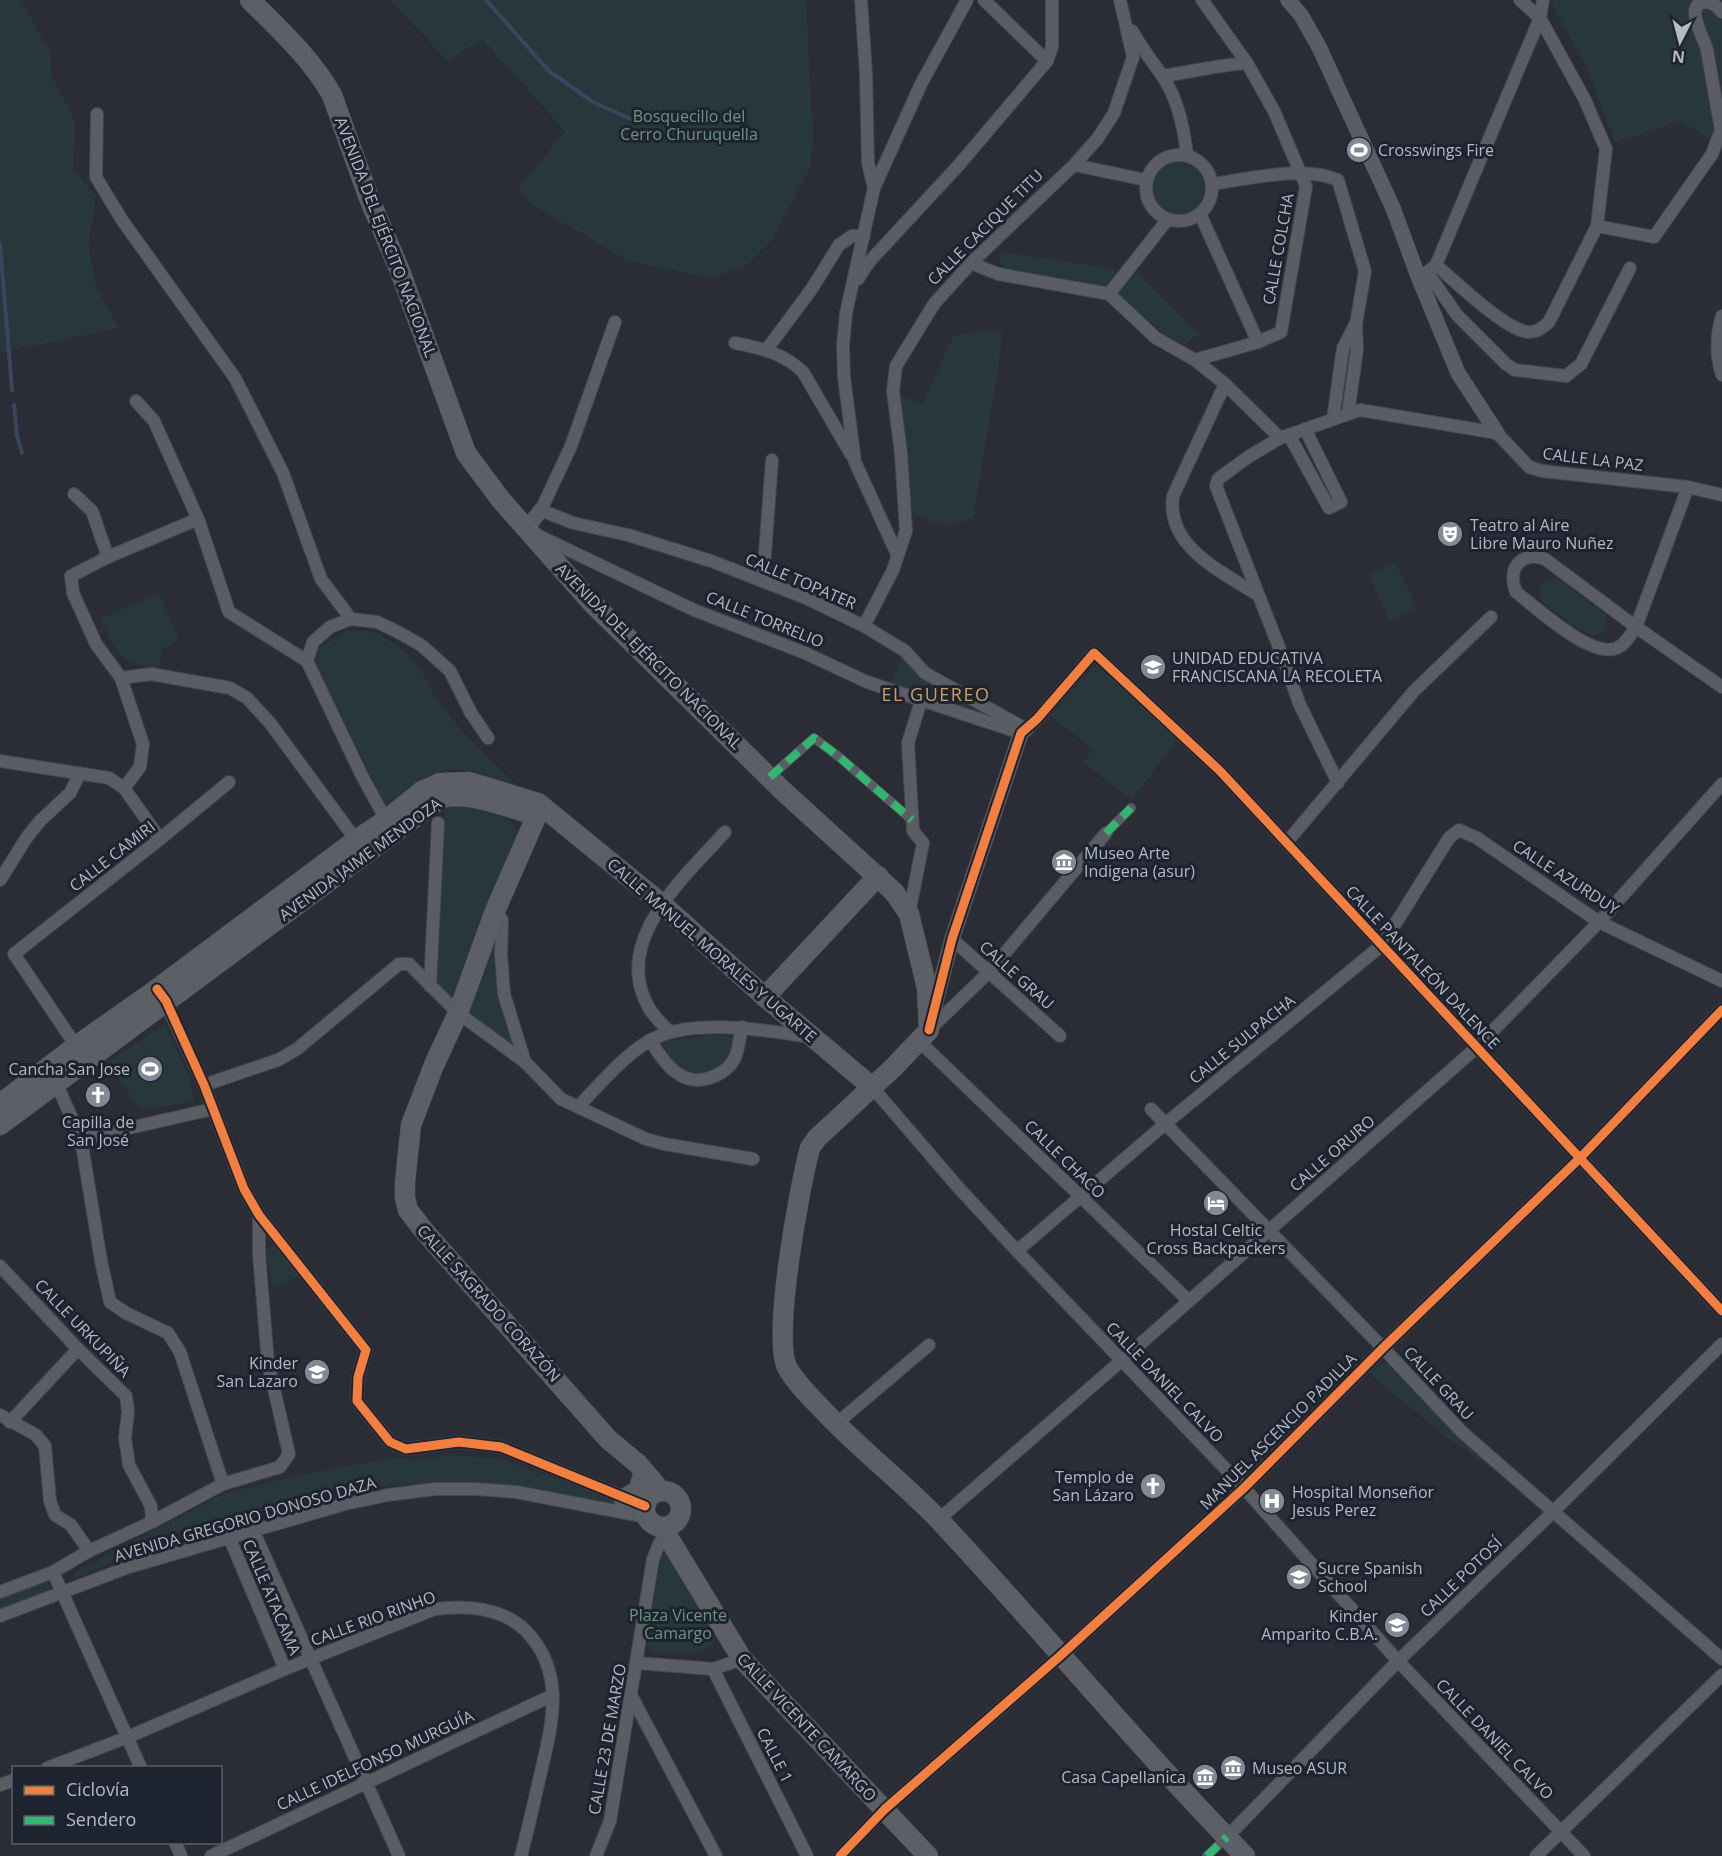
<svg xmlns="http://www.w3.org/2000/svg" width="1722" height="1856" font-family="'Open Sans',sans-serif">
<rect width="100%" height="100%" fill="#2a2d35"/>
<g fill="#28373b">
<polygon points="0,0 21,0 52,55 51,75 75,121 74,171 96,196 89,245 96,288 119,328 0,353"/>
<polygon points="390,0 806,0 813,133 811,166 772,240 746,266 711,278 629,261 539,209 517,190 565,131 482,39 448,61"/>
<polygon points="1553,0 1722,0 1722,136 1709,138 1681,121 1615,143 1588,70 1552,4"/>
<circle cx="1177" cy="188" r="28"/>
<polygon points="1003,252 1121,270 1107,288 1004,270 999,258"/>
<polygon points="1137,271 1199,334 1185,345 1165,335 1121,298 1119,291"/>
<path d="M1002,331L999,365L973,518C946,528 935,526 910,511L905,435L897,393L922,405L953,336L976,332Z"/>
<polygon points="1395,562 1417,608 1390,621 1369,575"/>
<path d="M1550,578L1560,580L1605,614L1607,624C1605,631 1601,635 1593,635C1582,635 1550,608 1541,600L1539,589L1545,580Z"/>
<path d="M159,593L179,639L162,649L159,668C117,663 118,653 100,619Z"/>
<path d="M366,630C394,641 410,651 425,678C430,686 433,695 439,702C464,736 495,764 526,793C461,767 446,754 389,804L383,801L313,659L314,651L346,631Z"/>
<polygon points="904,657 1002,722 889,686"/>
<polygon points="1098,666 1156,714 1179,737 1132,800 1083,762 1093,749 1051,716 1092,668"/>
<path d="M460,805C482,808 514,811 518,837L459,993L448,996L437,987L436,979L445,807Z"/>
<polygon points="496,936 495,985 503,1016 514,1044 512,1046 476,1019 469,1011"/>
<polygon points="165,1025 190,1077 194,1102 141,1110 107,1062"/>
<path d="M710,1035L735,1036C733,1042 733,1049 730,1055C718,1076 690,1080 674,1062C669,1056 666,1049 661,1042Z"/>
<polygon points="271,1245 277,1247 300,1276 272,1288 265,1249"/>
<polygon points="1382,1363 1388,1364 1456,1432 1511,1482 1445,1436 1369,1373"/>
<polygon points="447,1455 498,1458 628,1504 624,1509 530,1488 477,1482 427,1483 383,1486 313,1504 287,1501 190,1527 78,1577 73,1575 79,1570 223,1494 295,1476 397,1457 420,1460"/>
<polygon points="664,1553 670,1553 715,1631 713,1644 699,1652 652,1652 647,1646 660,1558"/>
<polygon points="43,1581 48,1582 50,1587 49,1592 0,1612 0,1596"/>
</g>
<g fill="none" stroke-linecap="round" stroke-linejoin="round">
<g stroke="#3a465e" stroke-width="4">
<polyline points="486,0 549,71 593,102 637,122"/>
<polyline points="0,244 12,390"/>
<polyline points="14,405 17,436 22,453"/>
</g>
<g stroke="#46484e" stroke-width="10">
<g id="pedestrian">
<polyline points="770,777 814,738 838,756 912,820"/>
<polyline points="1106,833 1131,808"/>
<polyline points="1207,1856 1227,1837"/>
</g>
</g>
<g stroke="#46484e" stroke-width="14">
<g id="minor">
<polyline points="861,0 866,74 868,163 874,188"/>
<polyline points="984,0 1047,61"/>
<path d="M1132,31C1141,47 1151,60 1161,74C1178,98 1184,127 1187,155"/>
<path d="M1162,76C1191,72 1218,65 1247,63"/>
<polyline points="97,114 96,177 122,220 235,378 283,473 321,579 351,619"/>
<circle cx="1179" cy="188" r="33"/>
<polyline points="1074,165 1146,180"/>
<path d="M1212,184C1249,179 1304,165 1338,180L1365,271L1356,324L1357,349L1348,414"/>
<polyline points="1200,214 1258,342"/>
<path d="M1597,226L1654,237L1712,154L1721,130L1707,50C1704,37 1686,9 1701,3C1710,0 1716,5 1722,12"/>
<polyline points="971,263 998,274 1109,294 1156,338 1195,360 1225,384 1280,438"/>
<path d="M1436,265C1455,281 1505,330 1528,332C1537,333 1543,327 1549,322L1597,226L1606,149L1585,100L1540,18L1520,0"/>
<polyline points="1430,270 1436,265 1540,18 1543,0"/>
<polyline points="1427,272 1457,315 1506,364 1515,370 1566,376 1581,364 1630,268"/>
<polyline points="858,279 869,262 958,166 1047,61 1052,47 1052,0"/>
<polyline points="1109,294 1168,219"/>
<path d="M1722,316C1716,334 1716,356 1722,375"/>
<polyline points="615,322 571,446 541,510 573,523 628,535 711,561 806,598 864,626 905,651 925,673 1026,729 1037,719 1094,653 1220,771 1722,1311"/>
<path d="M735,343C761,348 783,353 803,372L852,456"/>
<polyline points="767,349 811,290 839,245 852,236 864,236"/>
<polyline points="1195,360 1258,342 1281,332 1306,186 1274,111 1247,63 1202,0"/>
<path d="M1225,384L1173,496C1166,547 1221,571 1258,595"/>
<polyline points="136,401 154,421 198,519 229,612 307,661 362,776 386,820"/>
<polyline points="1333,419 1343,348 1355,325"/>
<polyline points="1289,435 1329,508 1341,502 1305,429"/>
<path d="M1688,487L1636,627C1630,635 1626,644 1617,648C1591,659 1537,608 1516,592C1507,570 1520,550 1545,559L1636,627L1722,687"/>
<polyline points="74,494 92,511 108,557"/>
<polyline points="537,535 694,610 805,653 867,682 1021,733"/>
<polyline points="897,554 855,462 844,377 843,346 846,313 874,188 921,84 967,0"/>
<polyline points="763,580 772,460"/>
<polyline points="864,626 893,570 906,531 901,454 893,391 896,366 934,304 971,263 1074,165 1098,138 1114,113 1133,57 1120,0"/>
<polyline points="307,661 313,642 330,627 351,619 377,622 396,631 421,645 450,671 471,713 488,738"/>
<polyline points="121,678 151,674 230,688 247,698 270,723 356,840"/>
<polyline points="0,761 109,778 124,788 160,839"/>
<polyline points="1338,783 1299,703 1284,660 1216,486 1218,479 1248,457 1280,438 1360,410 1497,433 1529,467 1542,471 1688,487 1722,495"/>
<polyline points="124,788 140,767 143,744 121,678 96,644 73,593 71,576 108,557 198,519"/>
<polyline points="1287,842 1414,691 1491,617"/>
<polyline points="0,880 27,837 40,821 70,793 79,775"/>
<polyline points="495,911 502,920 501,954 504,994 525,1062 561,1099 646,1139 664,1144 753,1159"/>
<polyline points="909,914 923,843 913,831 908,743 921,701"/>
<polyline points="952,939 1060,1036"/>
<polyline points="430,986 438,823"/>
<polyline points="163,997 204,1085 244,1189 259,1215 366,1350 358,1377 357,1401 390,1442 406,1449 459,1442 501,1447 645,1506"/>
<polyline points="929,1030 989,972 1106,833"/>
<path d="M670,1032C663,1025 654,1017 649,1008C610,941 685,877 725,832"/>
<path d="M650,1040C664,1063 682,1089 712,1077C723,1073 732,1066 736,1055C739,1046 740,1036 742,1027"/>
<polyline points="919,1041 1188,1300"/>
<polyline points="76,1046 14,954 160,839 229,782"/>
<polyline points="54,1078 81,1139 101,1261 110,1302 126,1313 168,1333 180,1352 223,1484"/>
<polyline points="204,1085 278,1060 297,1049 399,964 409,964 458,1013 525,1062"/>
<polyline points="872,1087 957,1186 1017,1251 1244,1488 1398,1661 1584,1856"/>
<path d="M578,1107C600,1084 621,1058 649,1041C689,1017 765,1030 809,1037"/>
<polyline points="1151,1109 1383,1348 1462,1432 1722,1659"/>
<polyline points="81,1139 213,1109"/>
<polyline points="1017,1251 1165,1124 1382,945 1449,838 1459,830 1477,838 1599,922 1722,981"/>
<polyline points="0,1266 78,1349 126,1396 128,1412 125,1438 129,1465 151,1506 152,1522"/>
<polyline points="0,1415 36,1435 45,1446 50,1501 55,1515 71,1525 89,1551"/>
<polyline points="10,1422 78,1349"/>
<polyline points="836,1424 929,1345"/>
<polyline points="938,1520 1121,1361 1476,1048 1599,922 1722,784"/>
<polyline points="253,1530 399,1856"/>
<polyline points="229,1537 285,1669"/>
<polyline points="53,1572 141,1768"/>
<polyline points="0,1592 53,1572 89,1551 152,1522 223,1484 280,1467 289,1454 268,1363 259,1254 259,1215"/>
<polyline points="0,1616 129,1567 345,1504 388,1495 435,1489 475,1489 516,1492 647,1517"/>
<polyline points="637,1663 713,1669 742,1659"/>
<polyline points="713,1669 807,1856"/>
<polyline points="632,1697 716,1856"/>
<path d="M47,1768L128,1737L285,1669L435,1609C467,1605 501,1607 525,1630C567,1672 552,1725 540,1776C534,1803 528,1829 521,1856"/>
<polyline points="0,1785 14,1780"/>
<polyline points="1227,1837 1398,1661 1554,1511 1722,1344"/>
<polyline points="175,1842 181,1856"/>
<polyline points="211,1856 553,1695"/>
<polyline points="596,1856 610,1821 653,1559 659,1544 673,1524"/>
<polyline points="840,1856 885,1809 1060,1656 1244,1488 1383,1348 1581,1157 1722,1010"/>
<polyline points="1536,1856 1722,1675"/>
</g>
</g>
<g stroke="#46484e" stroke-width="16">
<g id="tertiary">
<polyline points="1288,0 1301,15 1319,47 1393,208 1418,276 1458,373 1497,433"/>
<polyline points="526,529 541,510"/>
<polyline points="932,1016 952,939 1021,733 1026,729"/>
</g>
</g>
<g stroke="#484a52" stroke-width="21">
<g id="primary">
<path d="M250,0C280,30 311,58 332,95L369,198L400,271L466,453L501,500L592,603L782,790L894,892L909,914L927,988L929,1030L893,1068L817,1138L810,1148C800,1184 772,1337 787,1367C795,1382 810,1397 822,1409C859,1449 903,1482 940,1521C1043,1631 1139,1748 1245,1856"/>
<polyline points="537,815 495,911 458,1013 434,1065 411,1125 405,1182 405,1198 408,1210 425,1232 608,1439 638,1464 661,1491"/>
<polyline points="765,997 878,876"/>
<polyline points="0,1104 76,1046 157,989 356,840 386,820 422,791 440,783 469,782 538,803 662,904 765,997 872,1087"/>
<path d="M0,1125L441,798C475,791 505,808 537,815"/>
<circle cx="663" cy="1509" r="18"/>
<polyline points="624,1499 639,1490 644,1471"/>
<polyline points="662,1527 742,1659 928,1856"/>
</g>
</g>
<use href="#pedestrian" stroke="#5a5d64" stroke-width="9"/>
<use href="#minor" stroke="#5a5d64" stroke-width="12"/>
<use href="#tertiary" stroke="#5a5d64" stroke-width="15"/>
<use href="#primary" stroke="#5c5f66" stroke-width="20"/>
<g stroke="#33b770" stroke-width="8" stroke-dasharray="15 8" stroke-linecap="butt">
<polyline points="770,777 814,738 838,756 912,820"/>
<polyline points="1106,833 1131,808"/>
<polyline points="1207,1856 1227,1837"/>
</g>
<g stroke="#1e2330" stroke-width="13">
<g id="cycleway">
<polyline points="157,989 166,1001 204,1085 244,1189 259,1215 366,1350 358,1377 357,1401 390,1442 406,1449 459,1442 501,1447 645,1506"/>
<polyline points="929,1030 952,939 1021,733 1037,719 1094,653 1220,771 1722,1311"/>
<polyline points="840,1856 885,1809 1060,1656 1244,1488 1383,1348 1581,1157 1722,1010"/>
</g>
</g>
<use href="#cycleway" stroke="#f27e40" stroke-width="9"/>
</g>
<defs>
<g id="stadium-disc" transform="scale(1.35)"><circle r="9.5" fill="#848893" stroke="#1e2330"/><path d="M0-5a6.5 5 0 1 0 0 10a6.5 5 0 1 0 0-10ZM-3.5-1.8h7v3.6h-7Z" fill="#fff"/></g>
<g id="theatre-disc" transform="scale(1.35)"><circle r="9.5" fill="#848893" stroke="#1e2330"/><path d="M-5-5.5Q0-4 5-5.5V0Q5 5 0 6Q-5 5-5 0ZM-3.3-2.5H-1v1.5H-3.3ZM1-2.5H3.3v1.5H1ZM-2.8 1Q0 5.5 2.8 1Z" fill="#fff"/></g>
<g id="school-disc" transform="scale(1.35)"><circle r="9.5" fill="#848893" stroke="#1e2330"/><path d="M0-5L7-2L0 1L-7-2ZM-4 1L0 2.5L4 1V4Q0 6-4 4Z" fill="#fff"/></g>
<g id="museum-disc" transform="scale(1.35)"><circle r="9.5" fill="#848893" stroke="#1e2330"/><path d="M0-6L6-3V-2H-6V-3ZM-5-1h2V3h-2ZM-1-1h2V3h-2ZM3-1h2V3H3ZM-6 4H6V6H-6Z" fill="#fff"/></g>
<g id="church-disc" transform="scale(1.35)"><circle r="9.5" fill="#848893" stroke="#1e2330"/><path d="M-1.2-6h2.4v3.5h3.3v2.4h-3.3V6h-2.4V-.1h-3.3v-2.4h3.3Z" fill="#fff"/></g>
<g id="hotel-disc" transform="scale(1.35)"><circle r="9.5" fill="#848893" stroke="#1e2330"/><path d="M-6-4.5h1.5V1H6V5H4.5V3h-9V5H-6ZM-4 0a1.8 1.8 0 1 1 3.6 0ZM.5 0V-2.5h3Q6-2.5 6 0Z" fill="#fff"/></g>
<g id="hospital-disc" transform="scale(1.35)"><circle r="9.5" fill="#848893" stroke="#1e2330"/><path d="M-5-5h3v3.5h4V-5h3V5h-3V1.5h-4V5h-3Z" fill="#fff"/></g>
</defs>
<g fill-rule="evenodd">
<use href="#stadium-disc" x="1359" y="150"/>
<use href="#theatre-disc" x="1450" y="534"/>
<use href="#school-disc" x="1153" y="667"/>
<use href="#museum-disc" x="1064" y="862"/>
<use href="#stadium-disc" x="150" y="1069"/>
<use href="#church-disc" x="98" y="1095"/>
<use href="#hotel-disc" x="1216" y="1203"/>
<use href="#school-disc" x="317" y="1372"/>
<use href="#church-disc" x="1153" y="1486"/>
<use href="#hospital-disc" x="1272" y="1501"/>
<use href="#school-disc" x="1299" y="1577"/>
<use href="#school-disc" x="1397" y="1625"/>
<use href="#museum-disc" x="1233" y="1768"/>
<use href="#museum-disc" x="1205" y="1777"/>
</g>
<g text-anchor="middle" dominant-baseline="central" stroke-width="6" stroke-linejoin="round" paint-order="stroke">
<g font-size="16" fill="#6d957b" stroke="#1e2330">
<text x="689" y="116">Bosquecillo del<tspan x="689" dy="18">Cerro Churuquella</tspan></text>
<text x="678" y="1615">Plaza Vicente<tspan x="678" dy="18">Camargo</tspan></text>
</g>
<g font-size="16" fill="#b4b9c6" stroke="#1e2330" text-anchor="start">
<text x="1378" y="150">Crosswings Fire</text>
<text x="1470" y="525">Teatro al Aire<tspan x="1470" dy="18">Libre Mauro Nuñez</tspan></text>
<text x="1172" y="658">UNIDAD EDUCATIVA<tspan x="1172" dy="18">FRANCISCANA LA RECOLETA</tspan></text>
<text x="1084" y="853">Museo Arte<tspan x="1084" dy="18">Indigena (asur)</tspan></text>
<text x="130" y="1069" text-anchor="end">Cancha San Jose</text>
<text x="98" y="1122" text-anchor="middle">Capilla de<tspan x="98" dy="18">San José</tspan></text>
<text x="1216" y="1230" text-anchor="middle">Hostal Celtic<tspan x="1216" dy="18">Cross Backpackers</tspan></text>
<text x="298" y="1363" text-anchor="end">Kinder<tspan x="298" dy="18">San Lazaro</tspan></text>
<text x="1134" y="1477" text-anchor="end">Templo de<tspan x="1134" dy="18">San Lázaro</tspan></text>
<text x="1292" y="1492">Hospital Monseñor<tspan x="1292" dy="18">Jesus Perez</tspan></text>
<text x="1318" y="1568">Sucre Spanish<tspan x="1318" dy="18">School</tspan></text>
<text x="1378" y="1616" text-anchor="end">Kinder<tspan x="1378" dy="18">Amparito C.B.A.</tspan></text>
<text x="1252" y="1768">Museo ASUR</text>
<text x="1186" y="1777" text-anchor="end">Casa Capellanica</text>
</g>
<g font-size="16" fill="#b4b9c6" stroke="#1e2330">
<text transform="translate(985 227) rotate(-45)">CALLE CACIQUE TITU</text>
<text transform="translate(386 237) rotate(69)">AVENIDA DEL EJÉRCITO NACIONAL</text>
<text transform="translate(1278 249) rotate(-80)">CALLE COLCHA</text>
<text transform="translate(1593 459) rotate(7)">CALLE LA PAZ</text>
<text transform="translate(801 581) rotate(23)">CALLE TOPATER</text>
<text transform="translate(765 619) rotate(22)">CALLE TORRELIO</text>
<text transform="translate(649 656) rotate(45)">AVENIDA DEL EJÉRCITO NACIONAL</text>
<text transform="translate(112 856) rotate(-38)">CALLE CAMIRI</text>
<text transform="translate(360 859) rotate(-36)">AVENIDA JAIME MENDOZA</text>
<text transform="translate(1566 877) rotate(33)">CALLE AZURDUY</text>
<text transform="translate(712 950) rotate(41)">CALLE MANUEL MORALES Y UGARTE</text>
<text transform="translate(1423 967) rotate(47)">CALLE PANTALEÓN DALENCE</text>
<text transform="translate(1017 975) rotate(42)">CALLE GRAU</text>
<text transform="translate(1242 1039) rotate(-39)">CALLE SULPACHA</text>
<text transform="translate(1332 1153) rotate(-41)">CALLE ORURO</text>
<text transform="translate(1065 1159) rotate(44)">CALLE CHACO</text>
<text transform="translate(489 1303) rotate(48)">CALLE SAGRADO CORAZÓN</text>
<text transform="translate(83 1328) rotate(46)">CALLE URKUPIÑA</text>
<text transform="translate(1165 1382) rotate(46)">CALLE DANIEL CALVO</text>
<text transform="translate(1439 1383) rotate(47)">CALLE GRAU</text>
<text transform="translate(1278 1431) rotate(-45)">MANUEL ASCENCIO PADILLA</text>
<text transform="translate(245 1519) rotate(-16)">AVENIDA GREGORIO DONOSO DAZA</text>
<text transform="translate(1461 1577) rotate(-44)">CALLE POTOSÍ</text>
<text transform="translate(272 1597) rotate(67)">CALLE ATACAMA</text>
<text transform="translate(373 1618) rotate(-20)">CALLE RIO RINHO</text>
<text transform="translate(807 1727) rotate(47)">CALLE VICENTE CAMARGO</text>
<text transform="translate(607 1739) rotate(-80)">CALLE 23 DE MARZO</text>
<text transform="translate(1495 1739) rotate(46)">CALLE DANIEL CALVO</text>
<text transform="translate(775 1755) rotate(63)">CALLE 1</text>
<text transform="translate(375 1760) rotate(-25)">CALLE IDELFONSO MURGUÍA</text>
</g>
<g font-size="18" letter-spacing="1.5" fill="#cb9f6a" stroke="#1e2330">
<text x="936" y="694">EL GUEREO</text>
</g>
</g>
<rect x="12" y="1766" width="210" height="78" fill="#1e2330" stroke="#5a5f6c" stroke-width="1.5"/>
<rect x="24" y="1786" width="30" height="9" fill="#f27e40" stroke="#5a5f6c" stroke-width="1.5"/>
<text x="66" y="1796" font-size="18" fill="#b4b9c6">Ciclovía</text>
<rect x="24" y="1816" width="30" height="9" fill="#33b770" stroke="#5a5f6c" stroke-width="1.5"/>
<text x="66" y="1826" font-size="18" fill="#b4b9c6">Sendero</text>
<g transform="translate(1680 42) rotate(186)" stroke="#1e2330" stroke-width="4.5" paint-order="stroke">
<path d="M0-4.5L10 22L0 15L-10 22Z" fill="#b4b9c6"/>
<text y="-9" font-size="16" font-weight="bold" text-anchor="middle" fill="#b4b9c6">N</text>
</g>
</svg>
